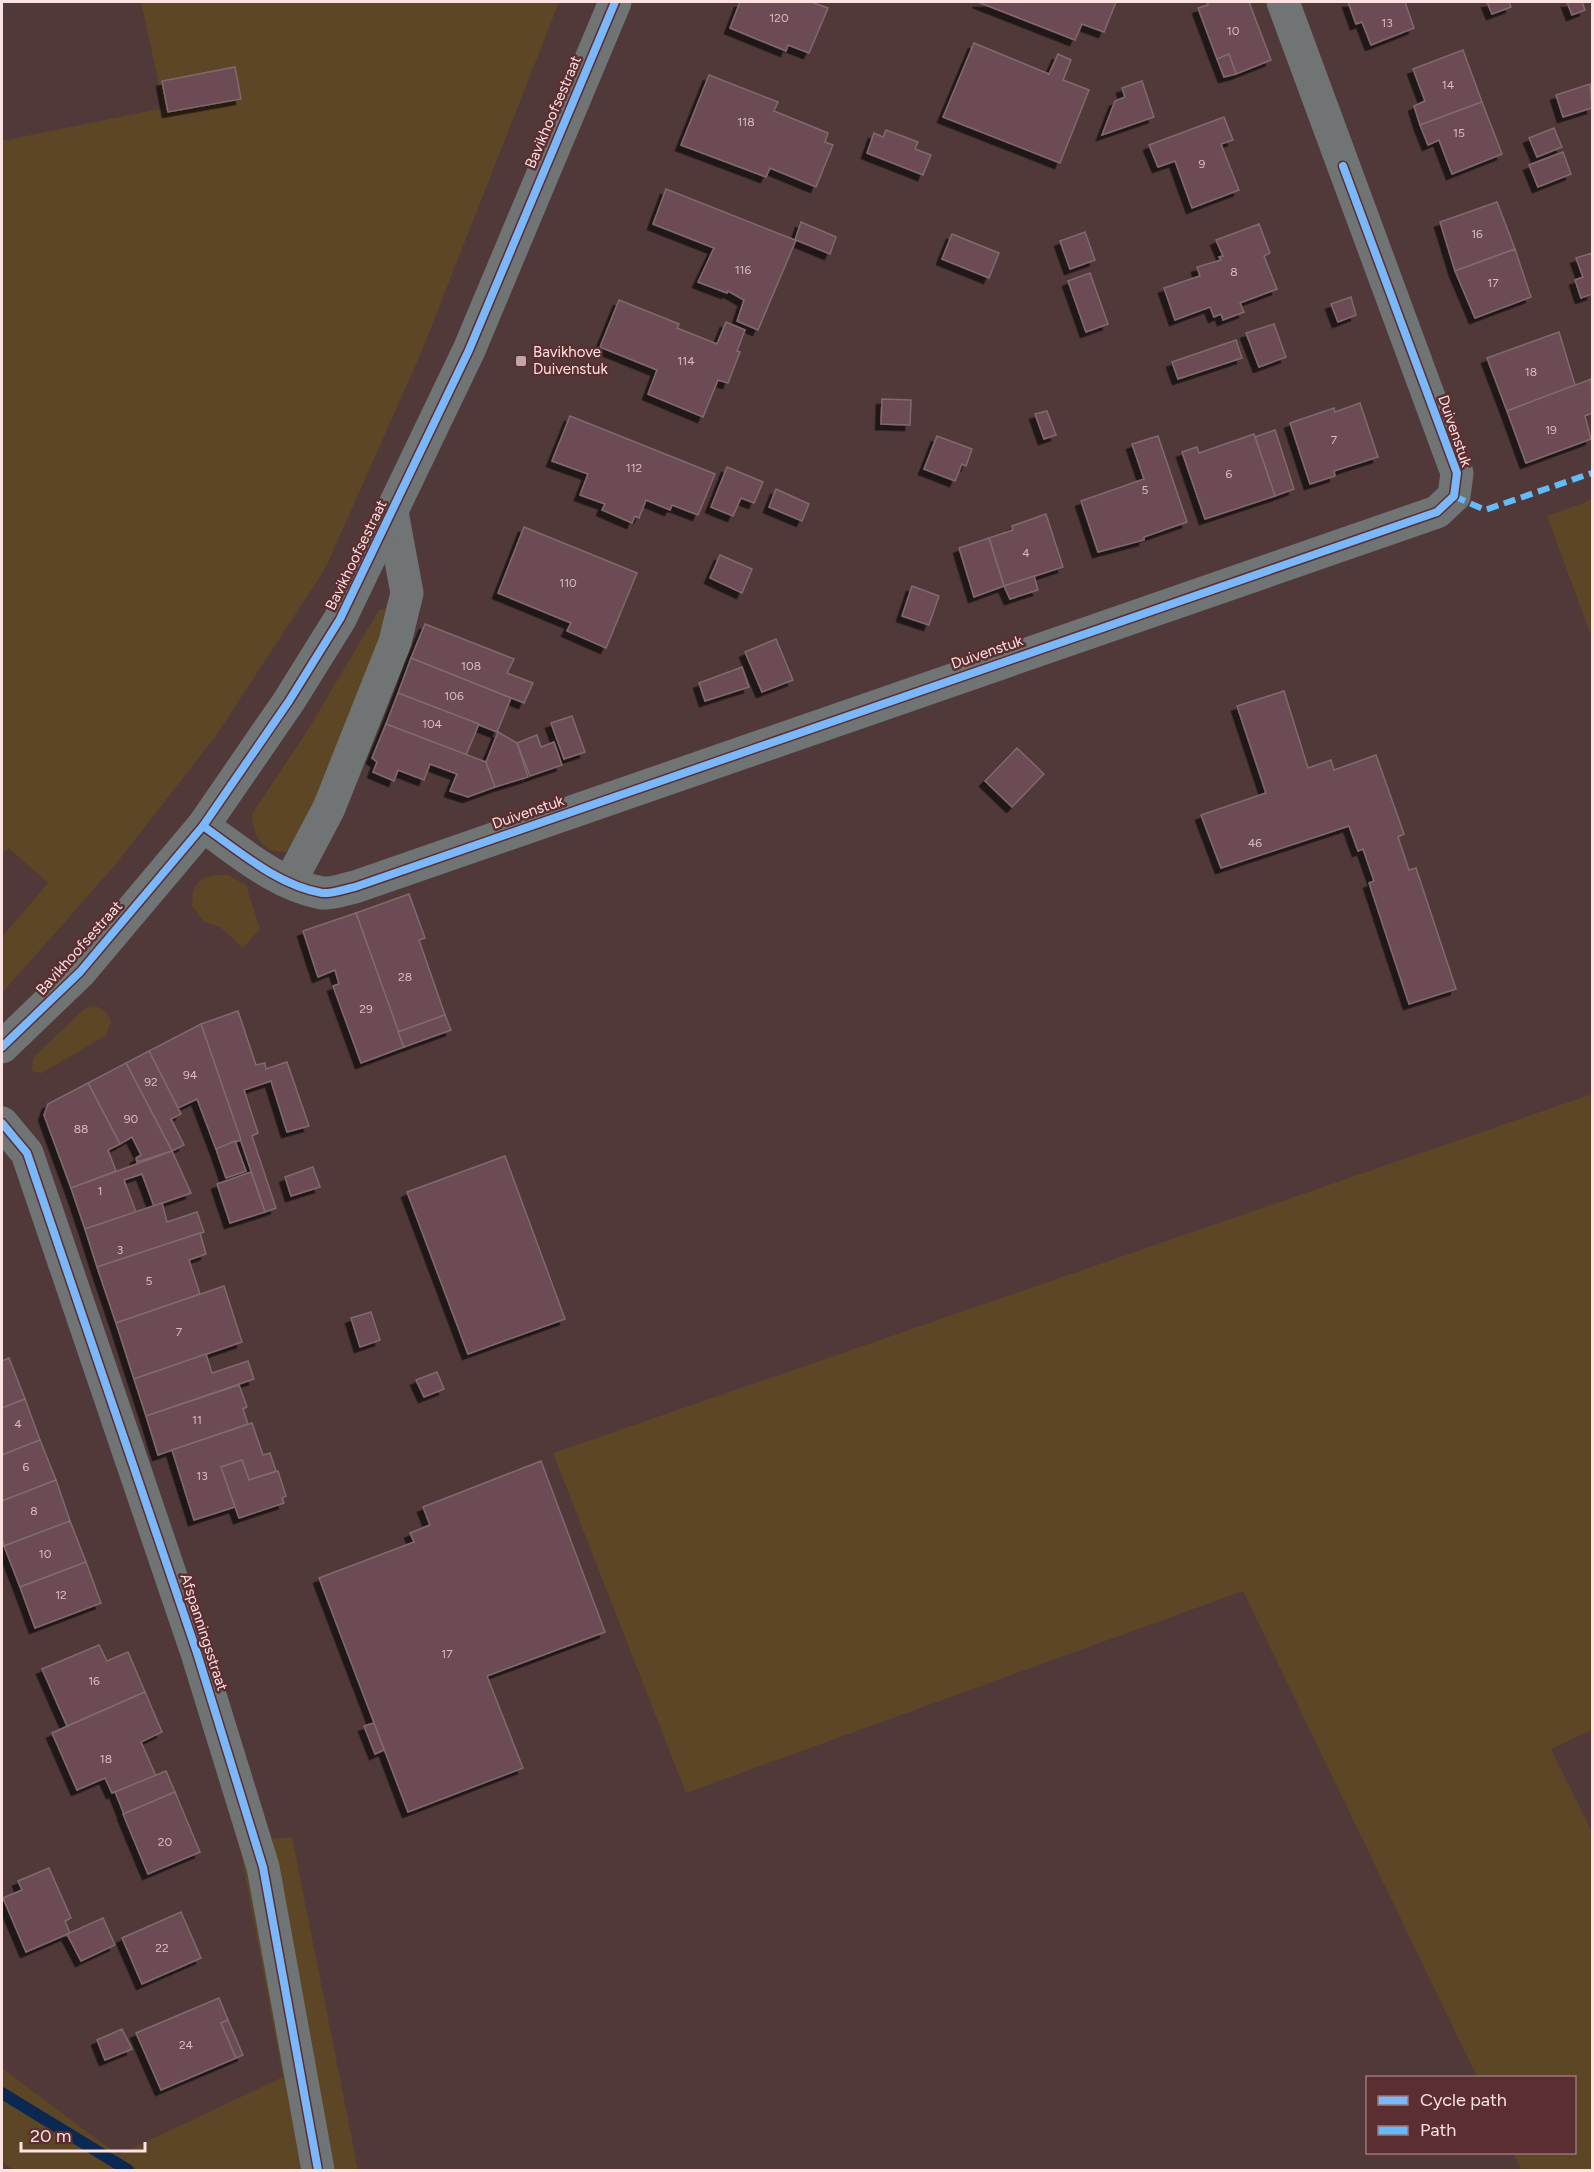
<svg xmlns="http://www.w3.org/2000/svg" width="1594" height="2172" font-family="Figtree,sans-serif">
<defs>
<filter id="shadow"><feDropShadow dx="-5.5" dy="5.5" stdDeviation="0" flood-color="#0009"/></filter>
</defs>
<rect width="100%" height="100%" fill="#51393a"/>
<g fill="#5c4626">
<polygon points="141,2 559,2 421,353 325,569 215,737 115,865 2,993 2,937 48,883 9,848 2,854 2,141 164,108"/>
<polygon points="1592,500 1592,638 1547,516"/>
<path d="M386,608L390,611L330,775L291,850C266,858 252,837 252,814L309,728L379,610Z"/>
<polygon points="218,875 228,875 246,885 260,929 243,948 220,927 204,922 192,906 193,891 197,884 203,878"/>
<path d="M92,1006C102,1007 107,1012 111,1021L106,1035L42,1073L32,1071L33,1058L84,1009Z"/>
<polygon points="1592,1094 1592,1730 1551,1749 1592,1832 1592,2170 1522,2170 1513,2153 1574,2152 1574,2078 1477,2077 1243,1591 686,1793 553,1453"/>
<polygon points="292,1837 358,2170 14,2170 2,2162 2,2068 118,2155 283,2077 239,1842"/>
</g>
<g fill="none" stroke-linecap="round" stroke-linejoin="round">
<polyline stroke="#0b2852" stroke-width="12" points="2,2093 128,2170"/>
</g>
<g fill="#6c4b54" stroke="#7f6a6e" stroke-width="1.5" filter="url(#shadow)">
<polygon points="740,2 811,2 828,8 809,53 788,45 786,51 730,28"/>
<polygon points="978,2 1116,2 1104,32 1082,24 1075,40"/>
<polygon points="1207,2 1249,2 1271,60 1236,74 1229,54 1217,59 1198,8 1208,5"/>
<polygon points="1348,2 1405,2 1414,28 1371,45 1362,22 1356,24"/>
<polygon points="1487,2 1509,2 1511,7 1492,14"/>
<polygon points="1567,2 1582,2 1585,10 1572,15"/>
<polygon points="974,43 1049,74 1058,54 1071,60 1063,80 1089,90 1060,163 943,117"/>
<polygon points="1463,50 1482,102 1420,125 1414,106 1425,101 1413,69"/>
<polygon points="1229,54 1236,74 1224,77 1217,59"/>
<polygon points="235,67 241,99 168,112 162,81"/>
<polygon points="709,75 778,102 774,111 828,133 825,142 833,145 816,187 770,168 766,177 681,145"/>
<polygon points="1142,81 1154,117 1102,135 1115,101 1125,97 1122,88"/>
<polygon points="1590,84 1592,108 1563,117 1556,95"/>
<polygon points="1482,102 1502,154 1452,174 1439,140 1428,145 1420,125"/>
<polygon points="1224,117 1233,140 1221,144 1239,190 1192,208 1175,161 1158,167 1149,145"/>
<polygon points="1554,128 1562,147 1537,157 1529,138"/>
<polygon points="886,130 918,142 915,149 931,155 923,175 867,153 874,133 883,137"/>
<polygon points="1563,152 1571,174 1538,187 1529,165"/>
<polygon points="666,189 795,240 801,222 836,237 830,254 796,240 758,330 737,321 744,300 728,291 727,293 698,282 714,248 653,224"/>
<polygon points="1497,202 1515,249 1455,271 1440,222"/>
<polygon points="1259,224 1270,253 1264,256 1277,289 1240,303 1244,312 1223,320 1221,314 1214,317 1210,307 1175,320 1164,288 1200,276 1197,267 1221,260 1219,257 1223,256 1216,240"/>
<polygon points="1085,232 1095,260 1070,269 1060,241"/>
<polygon points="952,234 999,253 989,278 942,259"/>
<polygon points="1515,249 1531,297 1475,318 1455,271"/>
<polygon points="1592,253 1592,294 1581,298 1575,280 1583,277 1576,258"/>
<polygon points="1090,273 1108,324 1086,332 1068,281"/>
<polygon points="1351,297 1356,315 1338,322 1331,304"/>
<polygon points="619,300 679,324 677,328 717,344 726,322 745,330 737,351 740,352 728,383 718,380 703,417 648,394 657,370 600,347"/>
<polygon points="1274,324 1286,357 1259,367 1246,333"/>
<polygon points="1559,332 1575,385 1507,411 1487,358"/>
<polygon points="1236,340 1242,358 1178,379 1172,362"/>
<polygon points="1591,379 1592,413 1585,416 1591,439 1526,463 1507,411"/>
<polygon points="882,399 911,400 910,425 881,424"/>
<polygon points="1360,403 1378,457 1334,471 1335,476 1310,484 1290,423 1334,408 1335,412"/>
<polygon points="1047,411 1056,435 1044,439 1035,414"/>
<polygon points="570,416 715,474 698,515 672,505 670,510 646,500 639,518 635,516 632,523 602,510 605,504 580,495 588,474 552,461"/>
<polygon points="1275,430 1294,489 1275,496 1255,437"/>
<polygon points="1254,434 1275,496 1205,519 1182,452 1197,447 1199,453"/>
<polygon points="937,436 972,449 966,466 962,464 955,481 924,469"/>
<polygon points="1158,436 1187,522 1144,537 1144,540 1098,552 1081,501 1144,479 1132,444"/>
<polygon points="727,467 763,482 754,503 741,498 733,516 711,507"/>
<polygon points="776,489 809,504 802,521 769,507"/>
<polygon points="1046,514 1063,567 1004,586 989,538 1013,530 1012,526"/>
<polygon points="524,527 637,573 606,648 567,631 571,623 498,593"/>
<polygon points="989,538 1004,586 974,597 959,548"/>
<polygon points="720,555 752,569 742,593 710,578"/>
<polygon points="1034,576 1038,590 1010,599 1004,586"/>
<polygon points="912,586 939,596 929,625 902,616"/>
<polygon points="425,624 514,659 507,673 533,683 524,703 411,658"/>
<polygon points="776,639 793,680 762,692 745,652"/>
<polygon points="411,658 511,698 497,732 398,693"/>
<polygon points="742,667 749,687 705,701 699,683"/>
<polygon points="1284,691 1308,768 1331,760 1334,770 1376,755 1404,834 1398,837 1409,870 1416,868 1456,989 1409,1004 1369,883 1374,881 1363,849 1358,851 1349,826 1221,868 1201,815 1266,793 1237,706"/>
<polygon points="398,693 479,724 466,755 386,724"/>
<polygon points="572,716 585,752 564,759 551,723"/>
<polygon points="386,724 486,762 495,787 468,797 450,791 457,774 430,764 424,780 398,770 394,781 373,772 377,762 372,758"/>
<polygon points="498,732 517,743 528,777 495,787 486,762"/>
<polygon points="537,735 541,747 554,742 562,765 530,776 517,743"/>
<polygon points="1017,748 1044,774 1012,807 985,781"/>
<polygon points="409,894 425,938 419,940 445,1015 398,1032 356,913"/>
<polygon points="356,913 404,1047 361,1063 333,986 339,984 335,970 318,977 303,931"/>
<polygon points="238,1011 256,1065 265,1063 266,1069 287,1062 309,1126 287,1132 271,1081 244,1090 258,1133 252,1136 276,1208 265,1212 201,1024"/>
<polygon points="445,1015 451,1030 404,1047 398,1032"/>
<polygon points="201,1024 241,1140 216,1149 197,1099 178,1108 149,1051"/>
<polygon points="149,1051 181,1114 171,1119 184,1145 172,1151 126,1063"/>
<polygon points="126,1063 172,1151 137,1162 136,1158 141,1155 132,1137 120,1144 88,1083"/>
<polygon points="88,1083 120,1144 108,1150 116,1171 71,1188 44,1115 48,1104"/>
<polygon points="235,1141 246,1171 226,1178 216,1149"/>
<polygon points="172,1151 191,1193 154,1206 142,1174 124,1180 136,1212 85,1229 71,1188"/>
<polygon points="505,1156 565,1319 468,1354 407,1192"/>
<polygon points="313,1167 320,1187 291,1196 285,1177"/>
<polygon points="251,1172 265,1212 230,1223 217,1184"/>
<polygon points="162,1203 167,1222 197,1212 204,1232 97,1267 85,1229"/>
<polygon points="200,1233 206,1254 189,1260 200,1294 116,1323 97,1267"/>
<polygon points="224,1286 242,1342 134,1379 116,1323"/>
<polygon points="371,1312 380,1340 360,1347 351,1318"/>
<polygon points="206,1354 212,1373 248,1361 254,1379 146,1416 134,1379"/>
<polygon points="9,1358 25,1399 2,1408 2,1361"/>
<polygon points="437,1372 444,1389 424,1397 416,1380"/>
<polygon points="239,1385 247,1407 243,1409 248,1424 158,1455 146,1416"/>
<polygon points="25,1399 40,1440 2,1455 2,1408"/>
<polygon points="252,1423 263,1455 270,1453 276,1471 249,1480 242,1460 221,1467 235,1507 194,1520 172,1450"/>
<polygon points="40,1440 56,1480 2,1501 2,1455"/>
<polygon points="242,1460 249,1480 278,1471 286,1496 282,1498 284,1503 239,1518 221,1467"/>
<polygon points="541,1461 605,1632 487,1676 523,1768 408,1812 319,1578 414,1542 410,1533 430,1525 423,1507"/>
<polygon points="56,1480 70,1521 4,1546 2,1539 2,1501"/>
<polygon points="70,1521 86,1562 20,1587 4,1546"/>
<polygon points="86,1562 101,1603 35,1628 20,1587"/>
<polygon points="99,1645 107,1661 128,1652 145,1692 67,1726 42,1669"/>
<polygon points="145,1692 162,1732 141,1742 156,1776 112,1793 105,1778 77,1790 52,1733"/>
<polygon points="374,1723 384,1750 375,1754 364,1726"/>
<polygon points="166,1771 175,1792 124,1814 115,1792"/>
<polygon points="175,1792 200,1852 148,1874 123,1814"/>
<polygon points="49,1868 71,1918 65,1921 70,1933 26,1952 3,1898 22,1890 18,1881"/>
<polygon points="181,1912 201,1958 142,1984 122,1938"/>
<polygon points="103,1918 115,1945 81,1961 67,1934"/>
<polygon points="219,1998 228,2020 221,2023 236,2058 161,2090 136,2033"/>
<polygon points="228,2020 243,2055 236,2058 221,2023"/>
<polygon points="122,2029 132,2049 105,2060 97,2040"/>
</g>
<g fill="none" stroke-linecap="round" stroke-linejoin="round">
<g stroke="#707475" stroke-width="33">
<path d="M203,826C239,851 277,885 322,893C332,894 345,889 355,887L1437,512L1454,496L1457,473L1283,2"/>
<polyline points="290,882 329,808 395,642 407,593 392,512"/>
<polyline points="2,1047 80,972 203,826 289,701 340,619 469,350 615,2"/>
<polyline points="2,1123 27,1153 197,1653 263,1867 318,2170"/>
</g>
<polyline stroke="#63bbfa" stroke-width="6" stroke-dasharray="12 6" stroke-linecap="butt" points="1454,496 1485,510 1592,473"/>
<g stroke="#5b2f31" stroke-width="11">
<g id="cycleway">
<path d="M203,826C239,851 277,885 322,893C332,894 345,889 355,887L1437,512L1454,496L1457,473L1343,166"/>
<polyline points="2,1047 80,972 203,826 289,701 340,619 469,350 615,2"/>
<polyline points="2,1123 27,1153 197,1653 263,1867 318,2170"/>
</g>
</g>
<use href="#cycleway" stroke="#7ab7fb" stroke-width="8"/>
</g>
<rect fill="#c1a6a7" stroke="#5b2f31" stroke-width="2" x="515" y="355" width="12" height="12" rx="3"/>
<g text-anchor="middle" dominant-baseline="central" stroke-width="5" stroke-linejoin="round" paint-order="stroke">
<g font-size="12" fill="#dabcbe">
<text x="779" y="18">120</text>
<text x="1387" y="23">13</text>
<text x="1233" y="31">10</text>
<text x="1448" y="85">14</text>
<text x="746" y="122">118</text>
<text x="1459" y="133">15</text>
<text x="1202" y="164">9</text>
<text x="1477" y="234">16</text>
<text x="743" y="270">116</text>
<text x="1234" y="272">8</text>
<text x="1493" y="283">17</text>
<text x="686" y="361">114</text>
<text x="1531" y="372">18</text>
<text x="1551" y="430">19</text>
<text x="1334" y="440">7</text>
<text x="634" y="468">112</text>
<text x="1229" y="474">6</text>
<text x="1145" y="490">5</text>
<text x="1026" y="553">4</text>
<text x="568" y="583">110</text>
<text x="471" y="666">108</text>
<text x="454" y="696">106</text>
<text x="432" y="724">104</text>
<text x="1255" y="843">46</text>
<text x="405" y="977">28</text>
<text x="366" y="1009">29</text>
<text x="190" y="1075">94</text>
<text x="151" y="1082">92</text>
<text x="131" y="1119">90</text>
<text x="81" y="1129">88</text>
<text x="100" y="1191">1</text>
<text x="120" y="1250">3</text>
<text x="149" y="1281">5</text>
<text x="179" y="1332">7</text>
<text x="197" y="1420">11</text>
<text x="18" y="1424">4</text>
<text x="26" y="1467">6</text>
<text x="202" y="1476">13</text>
<text x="34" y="1511">8</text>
<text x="45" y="1554">10</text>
<text x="61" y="1595">12</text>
<text x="447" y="1654">17</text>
<text x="94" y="1681">16</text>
<text x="106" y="1759">18</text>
<text x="165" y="1842">20</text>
<text x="162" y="1948">22</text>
<text x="186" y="2045">24</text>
</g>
<g font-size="15" fill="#fee1e1" stroke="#5b2f31">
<text transform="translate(553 112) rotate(-67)">Bavikhoofsestraat</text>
<text transform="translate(1455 431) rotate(71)">Duivenstuk</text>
<text transform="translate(356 555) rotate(-64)">Bavikhoofsestraat</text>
<text transform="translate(987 652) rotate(-19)">Duivenstuk</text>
<text transform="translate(528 812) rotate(-19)">Duivenstuk</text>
<text transform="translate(79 948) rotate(-48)">Bavikhoofsestraat</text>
<text transform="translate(204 1632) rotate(72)">Afspanningsstraat</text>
</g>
<g font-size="15" fill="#fee1e1" stroke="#5b2f31" text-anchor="start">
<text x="533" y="352">Bavikhove<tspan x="533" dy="17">Duivenstuk</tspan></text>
</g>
</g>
<rect width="1594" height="2172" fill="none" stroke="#fee1e1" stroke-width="6"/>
<rect x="1366" y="2076" width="210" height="78" fill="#5b2f31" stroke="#9c7677" stroke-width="1.5"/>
<rect x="1378" y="2096" width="30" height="9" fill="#7ab7fb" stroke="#9c7677" stroke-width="1.5"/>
<text x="1420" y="2106" font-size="18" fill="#fee1e1">Cycle path</text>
<rect x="1378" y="2126" width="30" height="9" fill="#63bbfa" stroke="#9c7677" stroke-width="1.5"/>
<text x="1420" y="2136" font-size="18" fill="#fee1e1">Path</text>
<path d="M21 2142v9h124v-9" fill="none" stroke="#fee1e1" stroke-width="3"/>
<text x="30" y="2142" font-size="18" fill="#fee1e1" stroke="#5b2f31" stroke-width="4.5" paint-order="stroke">20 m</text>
</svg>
